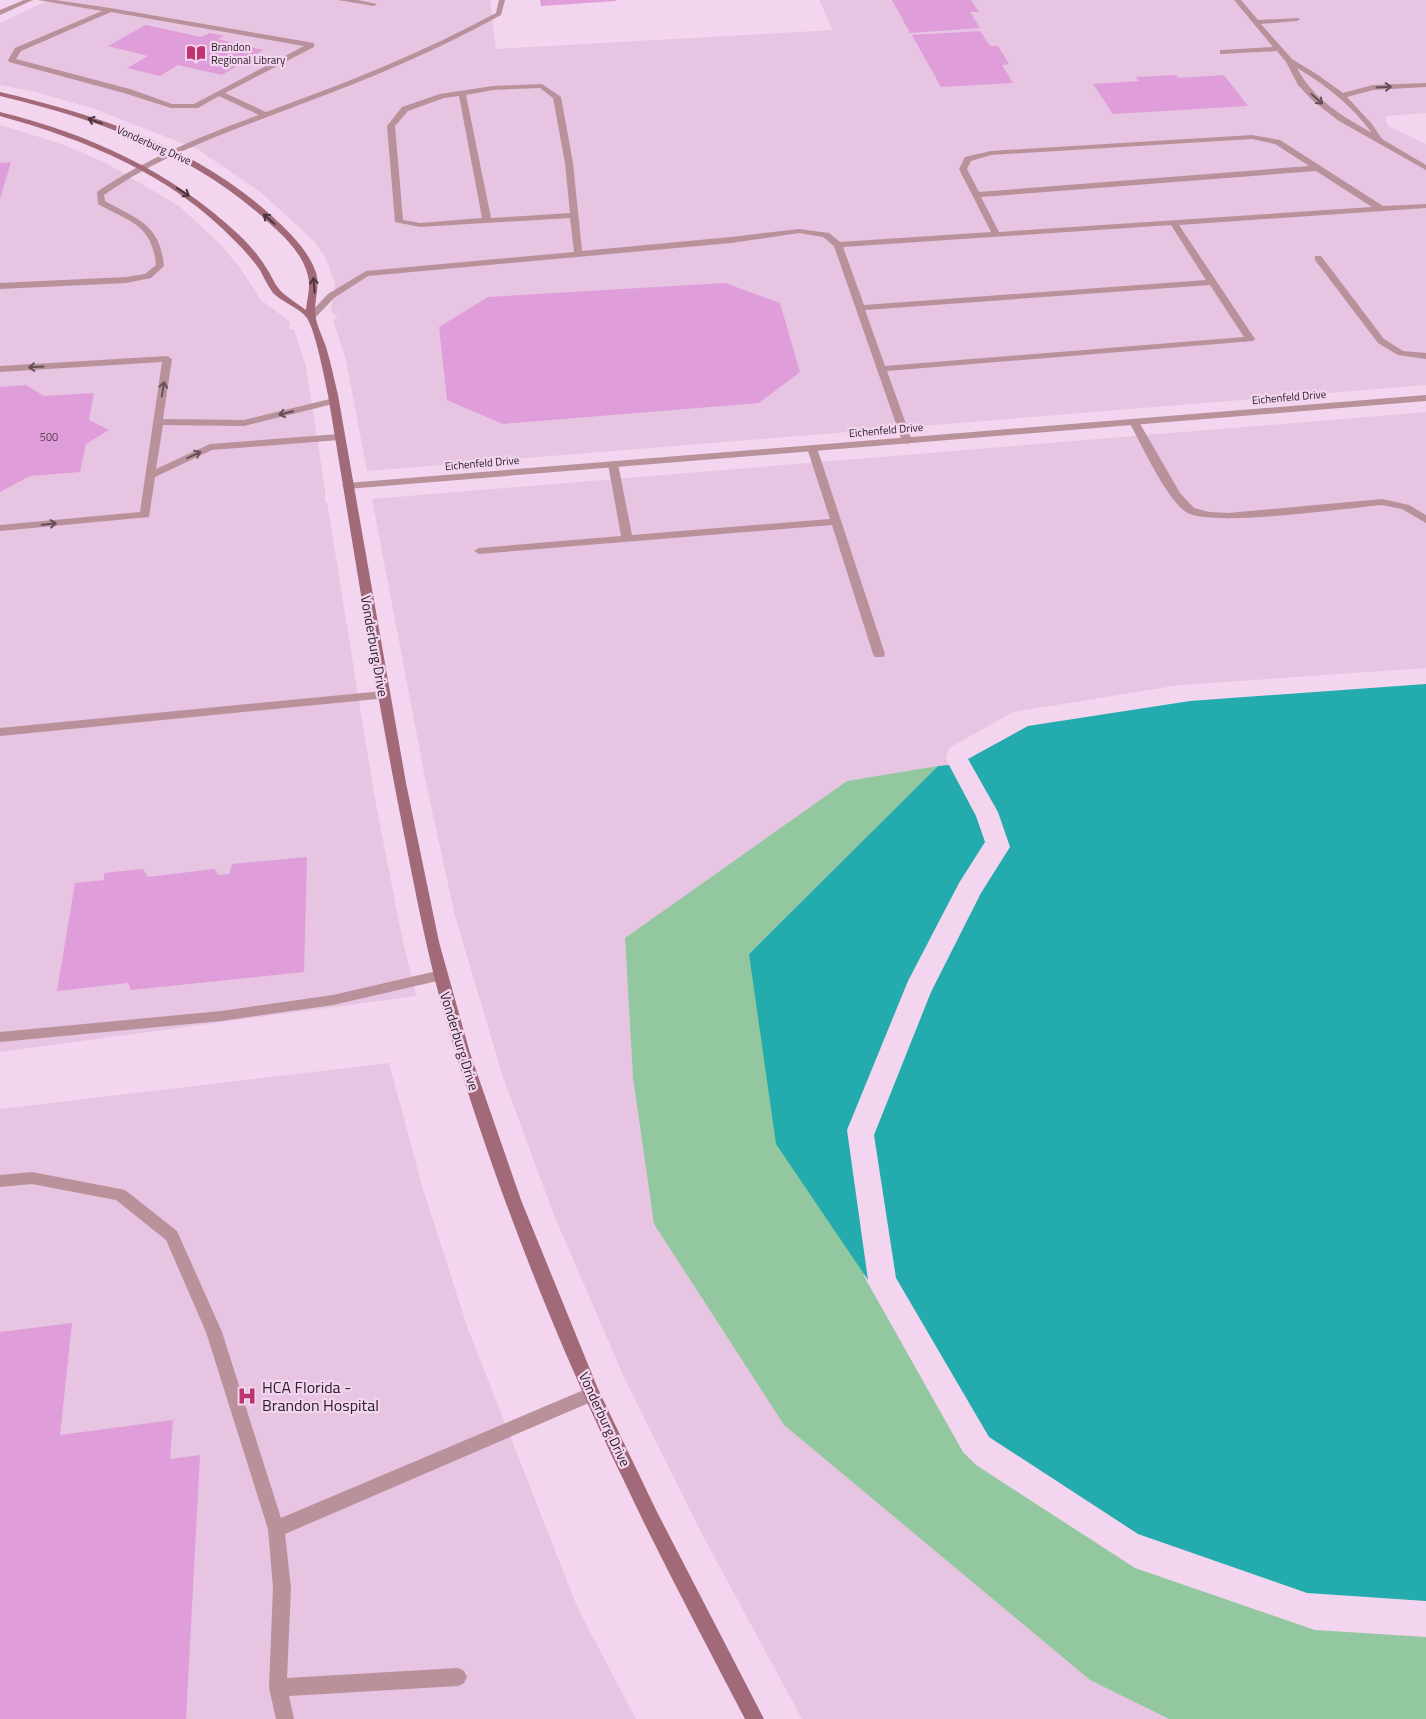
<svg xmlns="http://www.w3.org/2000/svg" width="1426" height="1719" font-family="'Titillium Web',sans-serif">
<rect width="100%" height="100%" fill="#f3d5ef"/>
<g fill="#e6c4e2">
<polygon points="49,0 490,0 496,49 833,30 819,0 1426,0 1426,113 1385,116 1388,126 1426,144 1426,385 367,471 346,360 333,320 338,317 331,312 335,283 326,259 314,241 258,190 197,149 95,109 35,92 0,85 0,23"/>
<polygon points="0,125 62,144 106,163 179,206 220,244 241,269 260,299 290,322 289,329 294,329 306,367 325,489 325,502 327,502 373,788 400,928 416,996 0,1052"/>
<polygon points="1426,412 1426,668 1180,685 1013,712 949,748 946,758 949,765 847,781 625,938 633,1078 654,1224 784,1425 1090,1680 1169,1719 802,1719 703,1536 624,1377 554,1215 503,1077 455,916 425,778 372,499"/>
<polygon points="389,1063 422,1186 468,1329 578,1609 636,1719 0,1719 0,1109"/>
</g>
<polygon fill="#92c79f" points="938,766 749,954 865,1278 963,1452 976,1465 1135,1568 1315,1630 1426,1637 1426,1719 1169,1719 1090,1680 784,1425 654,1224 633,1078 625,938 847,781"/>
<g fill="#24abad">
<polygon points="1426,684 1426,1601 1307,1593 1138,1534 989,1437 896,1278 874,1135 931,992 981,893 1010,847 998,812 968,759 1028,726 1190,701"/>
<polygon points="949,765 976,816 985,842 959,883 908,981 847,1130 868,1280 776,1144 749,954 938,766"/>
</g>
<g fill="#df9ed9">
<polygon points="540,0 616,0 616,1 541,6"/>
<polygon points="892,0 971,0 979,12 970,12 980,28 910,33"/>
<polygon points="146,25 201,37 210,33 224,36 218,39 263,50 222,75 178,65 160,76 127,68 148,56 108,46"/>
<polygon points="980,31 990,46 998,46 1009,64 1002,65 1013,83 941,87 912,35"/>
<polygon points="1176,75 1178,78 1224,75 1248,106 1113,114 1093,84 1139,81 1136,77"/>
<polygon points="11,162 0,199 0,163"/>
<polygon points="725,283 780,303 800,372 759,403 503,424 447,400 439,327 488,297"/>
<polygon points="26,385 44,396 94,393 89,420 109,430 86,444 80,472 30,476 0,492 0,387"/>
<polygon points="307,857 304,972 131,990 128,983 57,991 75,883 104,880 104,873 143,869 148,877 214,869 219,875 229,874 232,864"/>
<polygon points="72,1323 60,1435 173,1420 170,1459 200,1455 186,1719 0,1719 0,1332"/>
</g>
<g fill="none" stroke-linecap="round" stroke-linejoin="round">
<g fill="#b8919a" fill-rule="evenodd">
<path d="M38,0H55L110,8L314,43V47L225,93L266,112C344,84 422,53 496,13L499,0H505L501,15C438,50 371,78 304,103C235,130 165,152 104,195L105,201C137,219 160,224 164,266L151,278L126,283L0,289V283L126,277L145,274L156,265C152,224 130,222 98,204L97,192C147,158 202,136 259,115L219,96L198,108H171L124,93L9,62L8,60L15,48L102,11ZM111,12L304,46L194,104H172L130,89L16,59L21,51Z"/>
<polygon points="338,0 358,0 377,4 374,6"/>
<path d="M1234,0H1241L1258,20L1299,18L1300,19L1297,21L1261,24L1292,59L1318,75L1343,93L1373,85L1426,83V87L1373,90L1347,97L1372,124L1382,139L1426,165V170L1339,121L1313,101L1298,85L1286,62L1277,51L1220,54V50H1223L1273,47ZM1297,68C1326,85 1352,106 1372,133C1342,116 1313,99 1297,68Z"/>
<path d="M542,84L561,97L573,163L582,251L731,237L799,229L829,233L840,242L991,232L959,169L965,157L991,151L1252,135L1280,140L1383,206L1426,204V208L1179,225L1255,339L1253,341L887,371L912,441L907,444L902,441L834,246L823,237L799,233L731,243L368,276L334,298L314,319H308V315L328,294L366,271L574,252L570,218L420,227L395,222L387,126L402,107L440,94L493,86ZM540,88L553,98L565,163L570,213L491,218L466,95L493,90ZM459,96L482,218L420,223L403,220L395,126L408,111L444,98ZM1252,139L1275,144L1309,166L979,192L967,169L971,161L991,155ZM1316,171L1372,207L999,232L981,197ZM1171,225L1206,280L864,305L843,247ZM1210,285L1244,337L885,366L865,310Z"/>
<polygon points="1315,256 1321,256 1384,339 1403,351 1426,353 1426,359 1398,355 1378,343 1315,260"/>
<polygon points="167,356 172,359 163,419 244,420 334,398 339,401 337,403 244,426 163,425 156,469 210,444 339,434 344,437 339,440 212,450 155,477 149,517 0,531 0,525 140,512 162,362 0,372 0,366"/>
<path d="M1134,419L1139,422L1180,493L1194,508L1209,512L1228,513L1382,499L1409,505L1426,515V523L1402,509L1382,505C1347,508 1209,528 1186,512C1165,497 1142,445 1129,422Z"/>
<polygon points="812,445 817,448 885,654 883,657 875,657 873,654 832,525 479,554 474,551 479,548 621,536 608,464 613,461 618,464 632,535 830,519 807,448"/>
<polygon points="383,691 387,692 389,695 387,698 0,736 0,728"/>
<polygon points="441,970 446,971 448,975 446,979 333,1005 221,1021 0,1042 0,1032 221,1011 333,995"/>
<polygon points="32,1172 125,1190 177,1231 222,1332 281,1518 586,1389 592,1386 598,1389 600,1394 598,1399 285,1534 291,1588 287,1678 458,1668 464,1671 467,1677 464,1683 458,1686 289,1696 294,1719 276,1719 269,1688 273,1588 268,1529 206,1332 166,1240 116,1200 32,1184 0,1187 0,1175"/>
</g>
<g fill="#b8919a" fill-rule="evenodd">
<polygon points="24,0 33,0 0,15 0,10"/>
<polygon points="1426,395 1426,401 347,489 342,486 347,483"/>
</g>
<path fill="#a26a78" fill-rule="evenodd" d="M0,92C98,115 197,147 273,217C289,232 307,249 315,270C322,286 312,302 316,319C318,328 323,338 326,347C331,363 334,379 338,395L406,783L439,942L470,1053L521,1200L598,1389L656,1510L764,1719H745C704,1640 662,1562 624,1481C550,1328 487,1166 441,1003C425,944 414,884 402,824C374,682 352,538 328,395C324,376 316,333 307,318C301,309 282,302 273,293C268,286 264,278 260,270C253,260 244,250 235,241C172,175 87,140 0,116V112C89,134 171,171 238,234C249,244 259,256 267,269C271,275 274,283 279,289C286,297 297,303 306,310C307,298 311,287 308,276C303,254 284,236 268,222C194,153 97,119 0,96Z"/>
</g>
<defs><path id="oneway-shaft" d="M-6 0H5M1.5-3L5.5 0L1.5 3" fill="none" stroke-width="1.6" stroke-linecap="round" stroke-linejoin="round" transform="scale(1.25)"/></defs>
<g stroke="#654f58">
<use href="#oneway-shaft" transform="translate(1384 87) rotate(-3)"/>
<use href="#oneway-shaft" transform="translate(1317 99) rotate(42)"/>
<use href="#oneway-shaft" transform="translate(36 367) rotate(177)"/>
<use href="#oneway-shaft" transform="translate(163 389) rotate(-81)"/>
<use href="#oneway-shaft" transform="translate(286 413) rotate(166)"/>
<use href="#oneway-shaft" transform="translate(194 455) rotate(-25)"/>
<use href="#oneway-shaft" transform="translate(49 524) rotate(-5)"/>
</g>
<g stroke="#4a353f">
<use href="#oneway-shaft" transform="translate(95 121) rotate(-160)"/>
<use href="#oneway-shaft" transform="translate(183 192) rotate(32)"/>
<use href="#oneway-shaft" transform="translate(269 219) rotate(-139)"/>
<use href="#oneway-shaft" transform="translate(314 285) rotate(-94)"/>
</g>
<defs>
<g id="library-bare" transform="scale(1.5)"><path d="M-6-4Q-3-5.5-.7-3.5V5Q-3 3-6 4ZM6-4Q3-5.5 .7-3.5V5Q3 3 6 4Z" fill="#bd346f" stroke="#f3d5ef" stroke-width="2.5" paint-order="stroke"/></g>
<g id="hospital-bare" transform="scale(1.5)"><path d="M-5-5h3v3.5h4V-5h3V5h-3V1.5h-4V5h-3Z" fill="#bd346f" stroke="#f3d5ef" stroke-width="2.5" paint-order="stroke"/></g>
</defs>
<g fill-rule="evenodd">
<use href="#library-bare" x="196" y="53"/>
<use href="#hospital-bare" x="247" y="1396"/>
</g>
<g text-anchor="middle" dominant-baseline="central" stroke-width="4.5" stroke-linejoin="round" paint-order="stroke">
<g font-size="11" fill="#2d232c" stroke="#f3d5ef" text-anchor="start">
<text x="211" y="47">Brandon<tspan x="211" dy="13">Regional Library</tspan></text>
</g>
<g font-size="11" fill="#2d232c" stroke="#f3d5ef">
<text transform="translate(154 145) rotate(24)">Vonderburg Drive</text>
<text transform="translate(1289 397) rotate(-5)">Eichenfeld Drive</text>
<text transform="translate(886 430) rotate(-5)">Eichenfeld Drive</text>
<text transform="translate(482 463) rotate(-5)">Eichenfeld Drive</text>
</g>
<g font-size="11" fill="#5a4257">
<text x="49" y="437">500</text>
</g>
<g font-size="14" fill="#2d232c" stroke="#f3d5ef">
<text transform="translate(375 646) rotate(80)">Vonderburg Drive</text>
<text transform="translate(460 1041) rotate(73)">Vonderburg Drive</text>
<text transform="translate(605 1419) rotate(65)">Vonderburg Drive</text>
</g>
<g font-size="16" fill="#2d232c" stroke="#f3d5ef" text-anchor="start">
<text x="262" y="1387">HCA Florida -<tspan x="262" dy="18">Brandon Hospital</tspan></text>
</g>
</g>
</svg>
